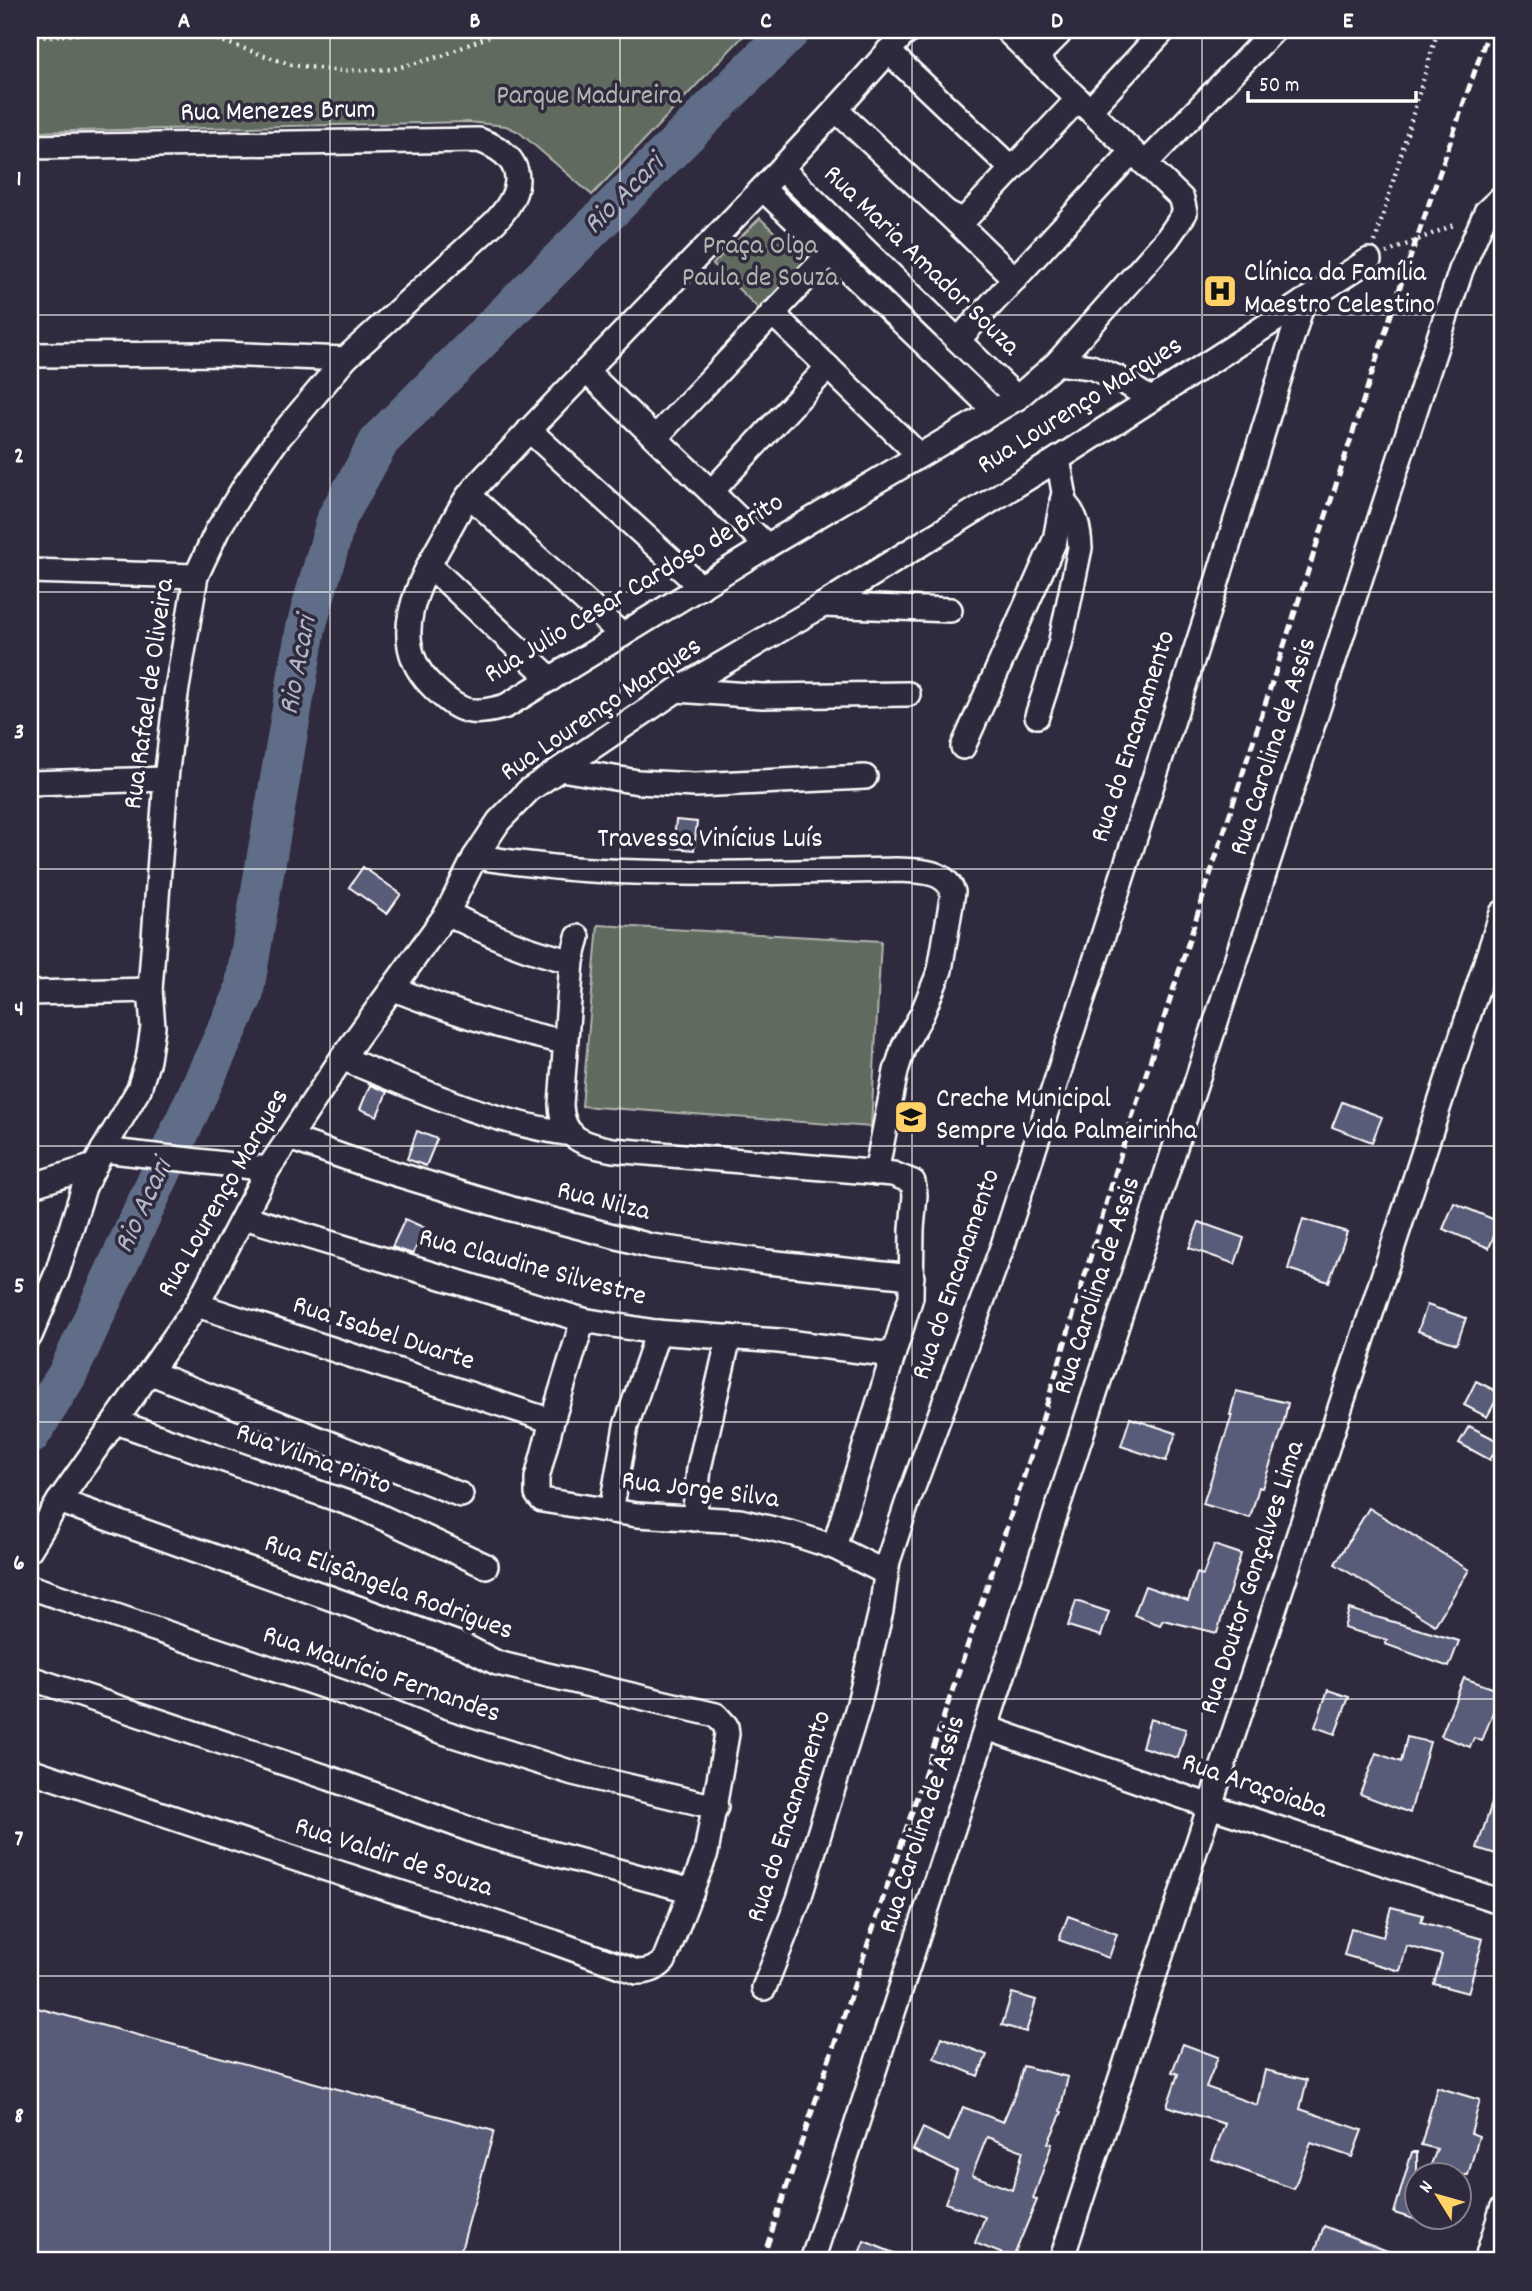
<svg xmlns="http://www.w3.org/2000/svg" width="1532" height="2291" font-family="Dekko,sans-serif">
<rect width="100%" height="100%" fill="#2f2a3d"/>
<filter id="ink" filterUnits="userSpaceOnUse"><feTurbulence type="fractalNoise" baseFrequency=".0143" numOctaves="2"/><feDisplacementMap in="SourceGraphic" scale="14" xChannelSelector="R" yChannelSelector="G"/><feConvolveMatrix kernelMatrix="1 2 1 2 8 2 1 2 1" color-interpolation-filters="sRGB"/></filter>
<g filter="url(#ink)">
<g fill="#616b5f" stroke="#b0b5af" stroke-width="2">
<polygon points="30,30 749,30 592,195 519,132 506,126 468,122 30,132"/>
<polygon points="760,218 806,263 761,311 713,264"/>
<polygon points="598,925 881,941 871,1127 582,1106"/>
</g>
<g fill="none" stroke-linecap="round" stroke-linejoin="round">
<polyline stroke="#616d88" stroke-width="40" points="30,1435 67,1375 243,996 306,627 337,518 380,440 791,30"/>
</g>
<g fill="#585b78" stroke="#fff" stroke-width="2" fill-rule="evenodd">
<polygon points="676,820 697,822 694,850 673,848"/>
<polygon points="363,867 401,894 387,914 349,887"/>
<polygon points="370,1085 387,1092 377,1116 360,1109"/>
<polygon points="1342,1102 1382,1117 1372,1142 1332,1127"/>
<polygon points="417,1131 437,1139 426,1166 407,1159"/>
<polygon points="1454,1203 1500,1222 1489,1248 1443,1229"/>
<polygon points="405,1219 425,1228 413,1254 392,1247"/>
<polygon points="1303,1219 1347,1232 1329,1282 1288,1269"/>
<polygon points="1199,1222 1244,1238 1235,1264 1189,1248"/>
<polygon points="1427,1305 1466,1318 1457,1344 1418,1331"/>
<polygon points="1476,1381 1500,1393 1487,1417 1464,1405"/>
<polygon points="1236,1391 1288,1403 1282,1430 1262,1488 1259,1487 1250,1518 1203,1504 1232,1415 1230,1415"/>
<polygon points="1130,1418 1176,1433 1166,1461 1121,1446"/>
<polygon points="1469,1426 1500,1442 1490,1460 1459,1443"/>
<polygon points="1369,1508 1469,1570 1435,1625 1335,1564"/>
<polygon points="1214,1545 1241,1554 1217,1633 1163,1620 1160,1625 1134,1615 1145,1586 1188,1601 1197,1573 1203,1575"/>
<polygon points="1076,1601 1109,1612 1101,1636 1068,1626"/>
<polygon points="1349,1609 1459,1641 1449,1667 1385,1644 1387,1640 1344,1628"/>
<polygon points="1464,1678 1501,1691 1482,1741 1474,1738 1470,1747 1441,1736"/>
<polygon points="1328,1690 1349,1697 1335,1734 1315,1727"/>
<polygon points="1150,1719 1186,1729 1178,1758 1142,1747"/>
<polygon points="1407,1737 1430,1742 1410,1813 1360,1794 1376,1753 1401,1762"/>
<polygon points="1499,1782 1502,1782 1502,1856 1477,1848"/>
<polygon points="1391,1907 1423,1915 1421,1922 1483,1939 1468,1993 1434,1984 1442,1955 1407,1946 1400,1971 1344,1955 1351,1928 1383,1937"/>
<polygon points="1068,1916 1117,1934 1109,1958 1059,1940"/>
<polygon points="1012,1993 1036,2000 1026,2032 1002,2025"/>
<polygon points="30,2006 494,2131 458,2261 30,2261"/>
<polygon points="942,2037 987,2055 978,2076 934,2058"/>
<polygon points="1183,2044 1218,2057 1206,2087 1257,2105 1265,2070 1307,2080 1300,2109 1362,2130 1352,2157 1311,2143 1294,2189 1212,2159 1225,2124 1167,2106 1178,2074 1172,2072"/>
<path d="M1023,2066L1068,2077L1060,2111L1062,2112L1048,2143L1052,2144L1033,2199L1037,2200L1013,2258L975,2243L985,2217L945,2203L957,2171L913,2150L923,2128L949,2141L963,2107L1003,2122L1017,2089ZM987,2137L1023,2151L1012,2190L972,2175Z"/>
<polygon points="1437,2087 1480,2100 1471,2133 1479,2136 1468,2175 1427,2175 1437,2149 1421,2145"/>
<polygon points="1412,2152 1417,2152 1417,2220 1394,2213"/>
<polygon points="1324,2226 1410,2260 1410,2261 1342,2261 1315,2251"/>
<polygon points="864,2241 911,2260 911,2261 856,2261"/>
</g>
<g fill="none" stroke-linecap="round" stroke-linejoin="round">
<g stroke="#fff" stroke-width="28">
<g id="street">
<path d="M911,30L902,36C811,140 715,238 619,337C582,375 545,413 509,452C496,466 481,479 469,495C460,507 453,522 445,536C419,582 386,640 431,685C458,712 470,717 506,706L767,546L1017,398L1057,363L1167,239L1185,213L1182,199L1006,30"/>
<polyline points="888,51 1012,169"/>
<polyline points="1035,58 1059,34"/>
<polyline points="836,110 946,212 1015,279"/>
<polyline points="1090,110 1164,30"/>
<path d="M30,147L479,140C526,157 527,188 495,222L345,359L277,440L246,484L217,531L196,576L176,694L166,779L150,990L153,1027L148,1060L139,1089L103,1150L84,1187L57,1273L30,1336"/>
<polyline points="1145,164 1274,30"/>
<polyline points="782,169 1017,398"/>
<polyline points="763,189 995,411"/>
<polyline points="946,212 958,218 966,218 1078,99"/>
<polyline points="772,313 919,455"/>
<polyline points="958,340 1132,152"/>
<polyline points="30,355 222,354 345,359"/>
<polyline points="1057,363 1091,367 1118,378 1150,399"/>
<polyline points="586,371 767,546"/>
<polyline points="529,430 701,587"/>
<polyline points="656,437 830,253"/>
<polyline points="712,491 828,367"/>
<polyline points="469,495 622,635"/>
<polyline points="429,565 551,679"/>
<polyline points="30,571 196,576"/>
<polyline points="823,605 950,610"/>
<polyline points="677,690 762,696 908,694"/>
<path d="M1037,716L1060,645L1080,548C1079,529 1077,514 1062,501"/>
<polyline points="963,747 1055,540 1064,492 1058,459"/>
<polyline points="561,769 638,782 695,785 865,777"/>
<polyline points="30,783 166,779"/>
<path d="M475,857C514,862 552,868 591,870C693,876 794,872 896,870C916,871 945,869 953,892L940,970L922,1014L904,1046L896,1071L876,1173"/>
<path d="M447,913C488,934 527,952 572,961"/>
<path d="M578,937L572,961L561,1104C562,1139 583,1144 613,1150L893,1174L913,1182L915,1195L912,1229L911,1297L834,1547"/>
<path d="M394,989C450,1011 505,1030 565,1042"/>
<polyline points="30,993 150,990"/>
<path d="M342,1058C417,1089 491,1123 572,1134"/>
<polyline points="289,1138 370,1166 512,1209 651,1246 767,1262 912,1277"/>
<polyline points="103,1150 268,1169"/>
<polyline points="30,1186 94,1166"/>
<polyline points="244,1217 583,1320 655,1332 779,1341 893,1355"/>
<polyline points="197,1305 552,1421"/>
<polyline points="583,1320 552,1421 537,1478 537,1494 542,1500 637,1515 740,1521 794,1534 834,1547 886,1573"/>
<polyline points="151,1373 461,1495"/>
<polyline points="116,1422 362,1508 486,1566"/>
<polyline points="611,1511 626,1426 658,1332"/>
<polyline points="694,1519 699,1468 729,1337"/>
<polyline points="30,1549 59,1501 197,1305 268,1169 289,1138 342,1058 447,913 475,857 499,821 529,790 677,690 823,605 1058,459 1369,260"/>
<polyline points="30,1587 341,1692 437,1730 573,1773 716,1807"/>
<polyline points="30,1678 329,1778 488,1836 692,1891"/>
<polyline points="987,1728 1210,1806 1502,1902"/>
<path d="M30,1770L308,1863L554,1942L637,1972C649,1972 656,1969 664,1961L706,1853L727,1734L726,1726L716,1715L497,1663L464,1646L59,1501"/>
<polyline points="764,1988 799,1899 858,1707 881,1611 888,1561 908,1501 1003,1245 1205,621 1303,302"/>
<polyline points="812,2261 1461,270 1486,212 1502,197"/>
<polyline points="1061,2261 1502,913"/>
<polyline points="1486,2261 1502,2209"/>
</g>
</g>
<g stroke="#fff" stroke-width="4.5" stroke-dasharray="2 5" stroke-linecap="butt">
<polyline points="159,30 204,35 190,30"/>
<path d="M30,33C45,39 57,38 71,30"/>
<polyline points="62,35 149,30"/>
<polyline points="204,35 292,65 342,71 393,69 442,56 503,30"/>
<polyline points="1375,242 1438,30"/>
<polyline points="1386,253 1456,224"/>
</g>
<use href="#street" stroke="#2f2a3d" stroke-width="23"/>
<polyline stroke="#fff" stroke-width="5" stroke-dasharray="10 5" stroke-linecap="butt" points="762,2261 1038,1434 1127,1133 1248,757 1397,296 1489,30"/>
</g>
</g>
<path fill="none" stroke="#fff" stroke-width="2" stroke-opacity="0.55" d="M330,30V2261M620,30V2261M912,30V2261M1202,30V2261M30,315H1502M30,592H1502M30,869H1502M30,1146H1502M30,1422H1502M30,1699H1502M30,1976H1502"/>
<defs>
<g id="hospital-square" transform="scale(1.75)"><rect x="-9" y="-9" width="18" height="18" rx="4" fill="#ffd166" stroke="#2f2a3d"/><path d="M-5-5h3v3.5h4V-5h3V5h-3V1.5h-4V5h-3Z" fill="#111"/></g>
<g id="school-square" transform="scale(1.75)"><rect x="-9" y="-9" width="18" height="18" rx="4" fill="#ffd166" stroke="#2f2a3d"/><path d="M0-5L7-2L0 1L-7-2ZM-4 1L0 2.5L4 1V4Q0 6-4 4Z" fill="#111"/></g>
</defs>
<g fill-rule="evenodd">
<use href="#hospital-square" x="1220" y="291"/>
<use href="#school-square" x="911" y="1117"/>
</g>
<g text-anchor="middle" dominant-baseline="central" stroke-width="7" stroke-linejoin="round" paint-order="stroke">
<g font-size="28" fill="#b0b5af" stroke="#2f2a3d">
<text x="589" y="98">Parque Madureira</text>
<text x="760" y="248">Praça Olga<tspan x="760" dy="32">Paula de Souza</tspan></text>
</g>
<g font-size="28" fill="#fff" stroke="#2f2a3d">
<text transform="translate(278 113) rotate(-1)">Rua Menezes Brum</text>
<text transform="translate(920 262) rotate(44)">Rua Maria Amador Souza</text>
<text transform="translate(1081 407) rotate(-32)">Rua Lourenço Marques</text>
<text transform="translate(635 590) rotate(-31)">Rua Julio Cesar Cardoso de Brito</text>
<text transform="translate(151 694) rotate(-82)">Rua Rafael de Oliveira</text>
<text transform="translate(602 711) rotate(-34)">Rua Lourenço Marques</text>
<text transform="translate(1135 737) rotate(-72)">Rua do Encanamento</text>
<text transform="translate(1275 747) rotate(-72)">Rua Carolina de Assis</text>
<text x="710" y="841">Travessa Vinícius Luís</text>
<text transform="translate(225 1194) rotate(-60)">Rua Lourenço Marques</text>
<text transform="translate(603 1203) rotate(14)">Rua Nilza</text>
<text transform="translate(532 1269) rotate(15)">Rua Claudine Silvestre</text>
<text transform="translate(958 1275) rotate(-71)">Rua do Encanamento</text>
<text transform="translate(1099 1286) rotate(-72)">Rua Carolina de Assis</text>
<text transform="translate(383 1335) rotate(18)">Rua Isabel Duarte</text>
<text transform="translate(313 1461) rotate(20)">Rua Vilma Pinto</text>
<text transform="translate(700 1492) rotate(7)">Rua Jorge Silva</text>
<text transform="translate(1254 1578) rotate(-72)">Rua Doutor Gonçalves Lima</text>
<text transform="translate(388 1589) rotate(20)">Rua Elisângela Rodrigues</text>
<text transform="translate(381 1676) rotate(19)">Rua Maurício Fernandes</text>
<text transform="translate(1254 1788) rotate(19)">Rua Araçoiaba</text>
<text transform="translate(791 1817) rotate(-72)">Rua do Encanamento</text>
<text transform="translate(924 1825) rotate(-72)">Rua Carolina de Assis</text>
<text transform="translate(393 1859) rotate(18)">Rua Valdir de Souza</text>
</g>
<g font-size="28" fill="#fff" stroke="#2f2a3d" text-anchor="start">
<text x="1244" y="275">Clínica da Família<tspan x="1244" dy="32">Maestro Celestino</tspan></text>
<text x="936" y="1101">Creche Municipal<tspan x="936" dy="32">Sempre Vida Palmeirinha</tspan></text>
</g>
<g font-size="30" font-style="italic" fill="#b0b6c4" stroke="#2f2a3d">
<text transform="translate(625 196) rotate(-45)">Rio Acari</text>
<text transform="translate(300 666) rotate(-79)">Rio Acari</text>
<text transform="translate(145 1207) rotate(-65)">Rio Acari</text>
</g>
</g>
<rect width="1532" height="2291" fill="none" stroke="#2f2a3d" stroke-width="77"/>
<g transform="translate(1438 2196) rotate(307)"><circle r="33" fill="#2f2a3d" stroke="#827f8b" stroke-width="2"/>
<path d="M0-5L12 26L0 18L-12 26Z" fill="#ffd166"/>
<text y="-10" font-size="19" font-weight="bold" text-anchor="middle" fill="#ffffff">N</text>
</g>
<path d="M1248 91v10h168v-10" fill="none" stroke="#ffffff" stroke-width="3.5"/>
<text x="1259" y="91" font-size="21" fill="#ffffff" stroke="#2f2a3d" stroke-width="5" paint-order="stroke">50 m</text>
<rect x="38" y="38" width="1456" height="2214" fill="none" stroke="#fff" stroke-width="2.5"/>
<g font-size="23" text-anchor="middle" font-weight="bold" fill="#fff">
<text x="184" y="27">A</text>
<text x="475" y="27">B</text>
<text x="766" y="27">C</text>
<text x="1057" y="27">D</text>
<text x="1348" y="27">E</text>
<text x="19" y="185">1</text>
<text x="19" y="462">2</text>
<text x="19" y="738">3</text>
<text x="19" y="1015">4</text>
<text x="19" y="1292">5</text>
<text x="19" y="1569">6</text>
<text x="19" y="1845">7</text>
<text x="19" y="2122">8</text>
</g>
</svg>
